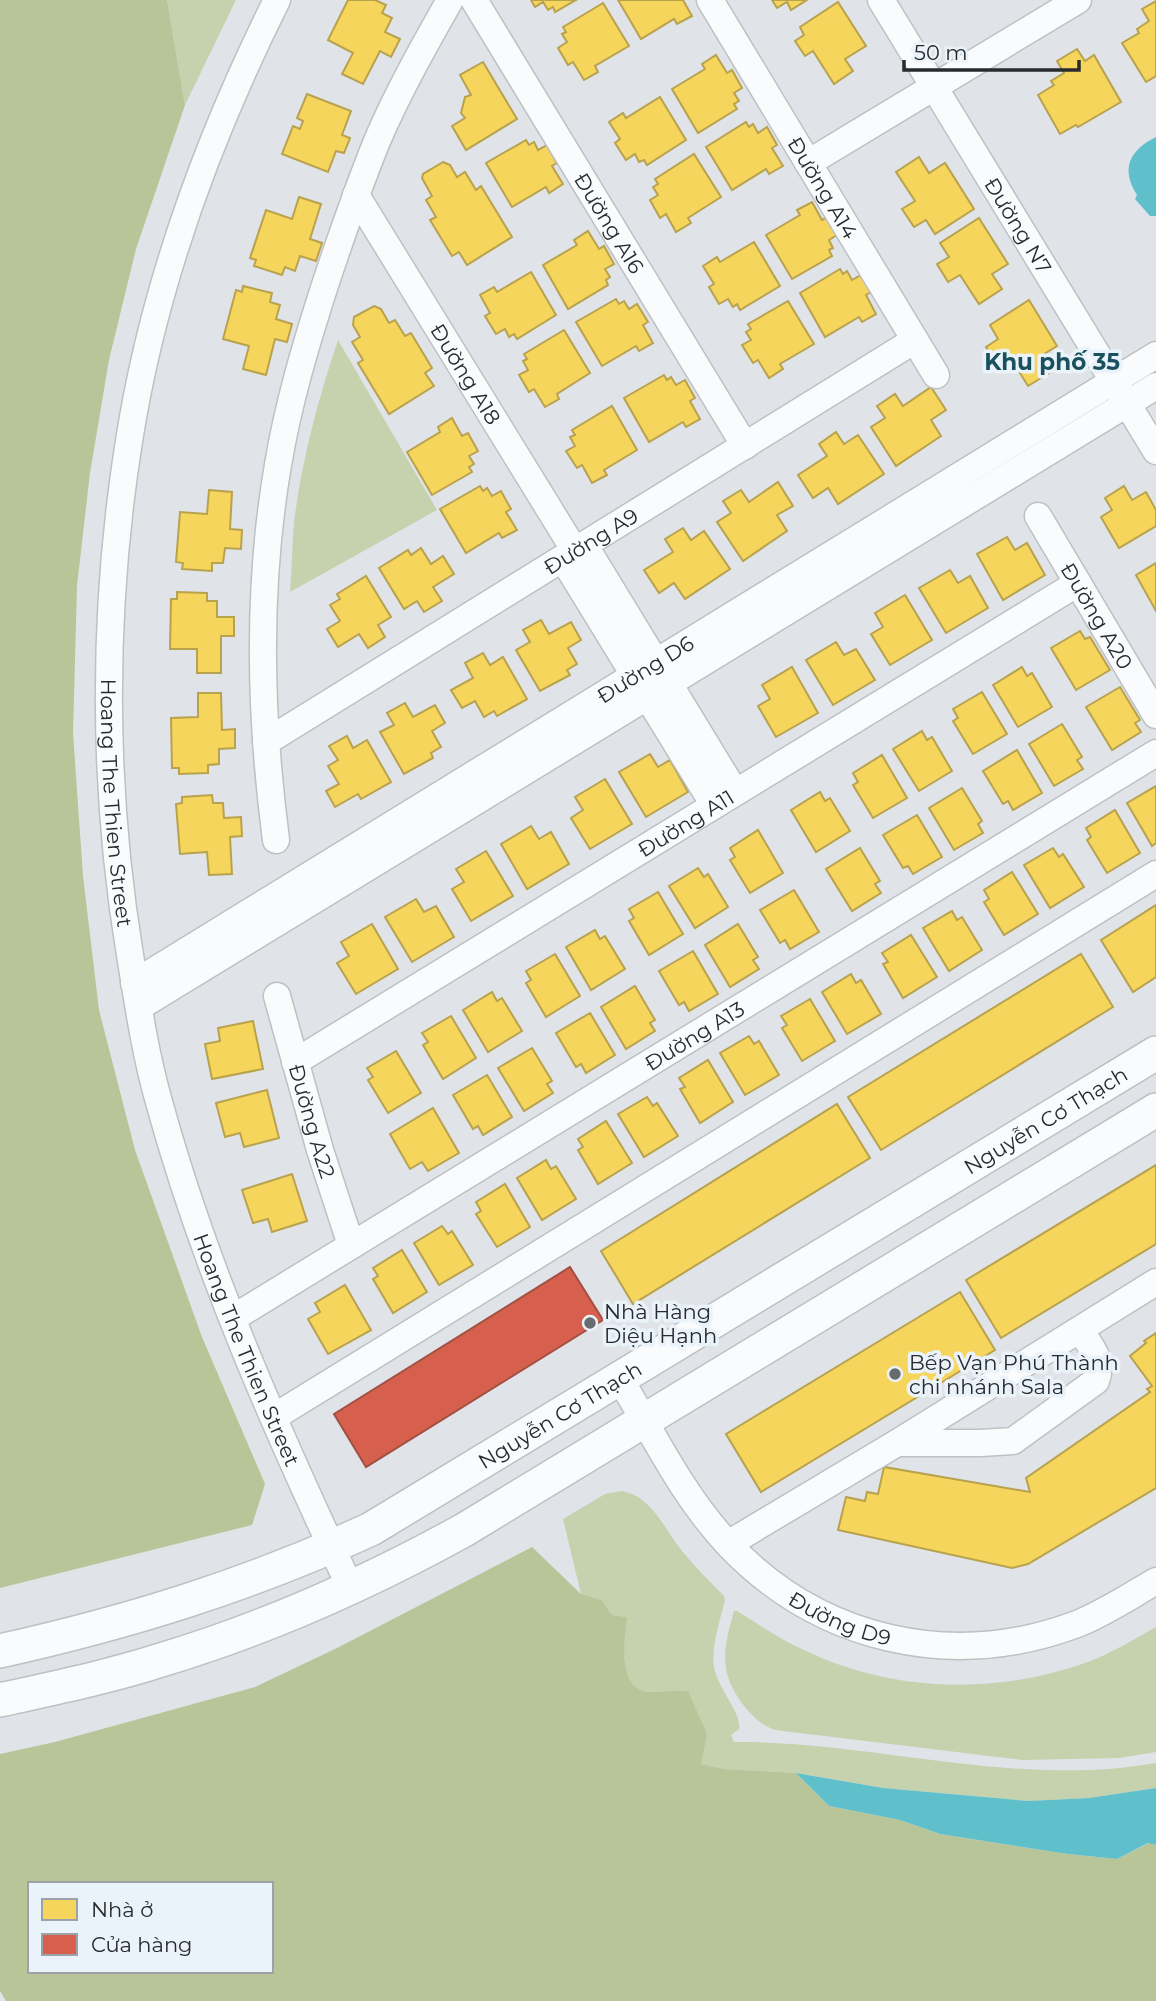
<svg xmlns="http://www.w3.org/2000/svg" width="1156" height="2001" font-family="Montserrat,sans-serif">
<rect width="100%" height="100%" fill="#e0e4e8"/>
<g fill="#c6d1ae">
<polygon points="167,0 236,0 185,105"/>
<path d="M338,340L437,510L290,592C292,569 292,545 294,522C302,460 318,399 338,340Z"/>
<path d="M622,1491C653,1497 664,1529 682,1551C695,1567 710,1582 724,1596L725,1600C720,1621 711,1646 714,1667C717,1687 742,1713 739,1729L731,1735L734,1742C876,1741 1013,1788 1156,1763V1788L1089,1798L1028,1801L883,1788L796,1773L725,1769L700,1764L688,1691C677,1690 652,1693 644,1691C617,1686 625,1636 626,1617L612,1615L602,1600L581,1594L563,1519L605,1494Z"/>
<path d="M734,1611H737C760,1625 781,1640 806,1651C892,1692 995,1695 1085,1663C1110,1654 1133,1640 1156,1627V1752L1119,1758L1022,1760L775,1730C759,1724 751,1715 741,1702C718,1669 724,1648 734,1611Z"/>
</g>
<g fill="#b8c599" fill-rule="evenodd">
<polygon points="0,0 167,0 185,105 136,249 109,360 90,473 77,586 73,733 83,876 99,1010 135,1150 202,1337 265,1484 252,1525 0,1588"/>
<path d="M532,1547L581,1594L602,1600L612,1615L627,1617C625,1636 617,1685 644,1691C651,1693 677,1690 688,1691L707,1734L701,1764L725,1769L796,1773L829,1806L900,1820L940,1834L1068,1854L1117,1859L1149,1843L1156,1845V2001H6L0,1991V1754L55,1742L255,1687L337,1648ZM30,1884H271V1971H30Z"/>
</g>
<g fill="#5fc0cc">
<path d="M1156,137V216H1150L1135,199L1137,195C1120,168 1130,150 1156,137Z"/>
<polygon points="796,1773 883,1788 1028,1801 1089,1798 1156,1788 1156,1845 1148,1843 1117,1859 1068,1854 940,1834 900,1820 829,1806"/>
</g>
<g fill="#f6d55c" stroke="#b8a24e" stroke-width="2">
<polygon points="348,0 375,0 386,5 382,13 392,18 385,32 400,39 391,57 380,51 363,84 342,74 353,53 328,40"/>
<polygon points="531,0 576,0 555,12 553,7 548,10 543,2 535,7"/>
<polygon points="618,0 683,0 692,16 677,24 674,19 641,39"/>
<polygon points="772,0 807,0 791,10 787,2 777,8"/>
<polygon points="1156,1 1156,76 1146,82 1122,43 1139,33 1137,29 1149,21 1142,9"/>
<polygon points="838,2 866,46 845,59 853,71 834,84 813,51 805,56 795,41 804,35 800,27"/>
<polygon points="603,3 629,46 595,66 598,72 584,80 573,62 568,65 558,48 567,42 562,34 566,32 563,27"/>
<polygon points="1077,49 1085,61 1094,55 1121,102 1078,127 1076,125 1060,134 1038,95 1054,85 1051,81 1064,73 1057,61"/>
<polygon points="716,55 727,73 732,70 742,88 734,93 739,101 734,104 737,109 698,133 672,89 705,69 702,64"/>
<polygon points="483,62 517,119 466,150 452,126 465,118 461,113 465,97 471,95 460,75"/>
<polygon points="307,94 351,111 342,135 350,138 344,153 336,151 328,172 282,154 293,126 300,129 303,121 297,118"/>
<polygon points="660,97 686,140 647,165 644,160 639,162 635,154 626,160 615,143 620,139 609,122 623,113 626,118"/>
<polygon points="746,122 749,127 753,124 758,133 767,127 777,145 772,148 783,166 769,174 766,169 732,190 706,147"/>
<polygon points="526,140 529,145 534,142 538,150 547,145 557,163 552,166 563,184 549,193 546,187 512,207 486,163"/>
<polygon points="694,154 721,197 688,218 691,223 676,232 666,214 660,218 650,200 658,195 653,187 658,184 655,179"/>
<polygon points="919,157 929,173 945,163 974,209 935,234 926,220 914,227 902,209 915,201 896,172"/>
<polygon points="443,162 450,165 457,177 465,172 476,190 481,186 512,237 467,265 459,252 452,256 430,220 436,217 426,200 432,196 422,178 423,174"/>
<polygon points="299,197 321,204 310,239 322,243 316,261 300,256 295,271 285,267 282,275 254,266 256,260 250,258 266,210 292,219"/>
<polygon points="812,202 822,220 827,217 837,235 829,240 833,248 829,250 832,256 792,279 766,235 800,215 797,210"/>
<polygon points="979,218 1008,264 992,274 1002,289 979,304 960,275 948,282 937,264 949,257 940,243"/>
<polygon points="588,231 599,249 604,246 614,264 605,269 610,277 606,280 608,285 568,309 543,265 577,245 574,240"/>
<polygon points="754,242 780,286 740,310 737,304 733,307 728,299 719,304 709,287 714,284 703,266 717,257 720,262"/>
<polygon points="840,269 843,274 847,271 852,280 861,275 871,292 866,295 876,314 862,322 859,317 825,337 800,293"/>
<polygon points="531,272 556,315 517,339 514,334 509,337 505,329 496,334 485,316 490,313 480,295 494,287 497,292"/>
<polygon points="243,286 272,293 270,302 280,305 276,319 292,324 287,342 275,339 266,375 243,369 249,346 223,339 236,290 242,292"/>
<polygon points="616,299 619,304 624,301 629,309 637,304 648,322 643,325 653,343 639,351 636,346 602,366 576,322"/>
<polygon points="1029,300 1057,346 1041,356 1051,372 1028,386 1010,357 997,365 986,347 998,339 990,325"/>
<polygon points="788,301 814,344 780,364 783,369 769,378 758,360 753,363 742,345 751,340 746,332 751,329 748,324"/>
<polygon points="374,306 381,309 389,323 395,320 405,336 411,333 432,368 425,373 434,386 389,414 358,363 363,360 352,342 360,337 353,325 354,317"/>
<polygon points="564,330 590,373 557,394 559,399 545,407 534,389 529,392 519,375 528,370 523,361 527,359 524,354"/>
<polygon points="664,375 667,380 671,377 676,385 685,380 695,398 690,401 700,419 686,427 683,422 649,442 624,398"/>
<polygon points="931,387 946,410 931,420 941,436 896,466 871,427 885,418 877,406 895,394 903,406"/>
<polygon points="612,406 637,450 604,470 607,475 592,483 582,465 577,468 566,451 575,446 570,437 575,435 572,430"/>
<polygon points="452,418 462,436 468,433 478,451 469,456 474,464 469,467 472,472 432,495 407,452 440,432 438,427"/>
<polygon points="836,432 844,444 858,435 884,474 838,504 828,488 813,498 798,475 827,456 819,444"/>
<polygon points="778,482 793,506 777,515 787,531 743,561 717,522 731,513 723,501 741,490 749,502"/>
<polygon points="480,486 483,491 487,488 492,496 501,491 511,509 506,512 517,530 502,538 499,533 466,553 440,509"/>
<polygon points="1124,486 1132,500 1146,492 1156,510 1156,526 1119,548 1101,517 1112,510 1105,498"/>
<polygon points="209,490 232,492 230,529 242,530 241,549 225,548 223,563 212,563 212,571 182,569 183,563 176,562 180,512 207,514"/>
<polygon points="683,528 691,540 704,531 730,569 685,599 674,583 659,593 644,570 673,552 665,539"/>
<polygon points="1007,537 1015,550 1027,543 1045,575 1003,600 977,554"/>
<polygon points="421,548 431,564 443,556 454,574 433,587 442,601 424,612 417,601 404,609 379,568 408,550 411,555"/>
<polygon points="1156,563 1156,611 1136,575"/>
<polygon points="950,570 958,583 970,576 988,608 946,633 919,588"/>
<polygon points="366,576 391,617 378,625 385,637 368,648 359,634 338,647 327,629 340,621 330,605 340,599 337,594"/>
<polygon points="177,592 207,593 207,601 217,601 217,617 234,617 234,636 221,636 221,673 197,673 197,649 170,649 171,599 177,599"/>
<polygon points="905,595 932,640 890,665 871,634 883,627 875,613"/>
<polygon points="541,620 549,634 571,622 581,640 568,648 577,664 567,670 570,675 540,691 516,650 530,642 523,630"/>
<polygon points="1080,631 1085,639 1090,637 1110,670 1076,690 1051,648"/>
<polygon points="836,642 844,655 856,649 875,680 833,705 806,660"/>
<polygon points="483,653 490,665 503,657 527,699 497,716 494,711 484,717 475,701 462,708 451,690 473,678 465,663"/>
<polygon points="792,667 818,713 776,737 758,706 770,699 762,685"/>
<polygon points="1022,667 1027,676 1032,673 1052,707 1018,727 993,685"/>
<polygon points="1120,687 1140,720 1135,723 1141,732 1112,750 1086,707"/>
<polygon points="982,692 1007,734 973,754 953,721 958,718 953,709"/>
<polygon points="198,693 221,693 222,730 235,729 235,748 219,749 219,764 208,765 208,773 179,774 179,768 172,768 171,718 198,717"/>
<polygon points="405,703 413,717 435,705 445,723 432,731 441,747 431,753 433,758 404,774 380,732 394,725 387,713"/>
<polygon points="1062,724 1082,757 1077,760 1083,769 1054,786 1029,744"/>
<polygon points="922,731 927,740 932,737 952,771 919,791 893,749"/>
<polygon points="347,736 353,748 367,740 391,782 361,799 358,794 335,807 326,791 339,784 328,766 338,760 329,746"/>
<polygon points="1017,750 1042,793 1013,810 1008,801 1003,804 983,771"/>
<polygon points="650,754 658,767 670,760 688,792 646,817 619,772"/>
<polygon points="882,755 907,798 873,818 853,785 858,782 853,773"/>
<polygon points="605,779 632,824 590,849 571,818 583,810 575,797"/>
<polygon points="1156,786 1156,843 1152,846 1127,803"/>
<polygon points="962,788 982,821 978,824 983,833 954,850 929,808"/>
<polygon points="820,792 825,801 830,798 850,831 816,852 791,810"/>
<polygon points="212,795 213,803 223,803 224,818 241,817 242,836 230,837 232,874 209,875 207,852 180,854 176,804 182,803 182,797"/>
<polygon points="1115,810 1140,853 1107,873 1087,840 1091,837 1086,828"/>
<polygon points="917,815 942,857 913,874 908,866 903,868 883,835"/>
<polygon points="531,826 539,839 551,832 569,864 527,889 501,844"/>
<polygon points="758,830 783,873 750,893 730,860 735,857 730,848"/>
<polygon points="860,848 880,881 875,884 881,893 852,911 826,869"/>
<polygon points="1053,848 1059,857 1063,854 1084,887 1050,908 1024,865"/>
<polygon points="486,851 513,896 471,921 452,889 464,882 456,869"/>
<polygon points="698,868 704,877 708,874 728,907 695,928 669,886"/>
<polygon points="1012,872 1038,914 1004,935 984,902 989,899 984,890"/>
<polygon points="794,890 819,932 790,949 785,940 780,943 760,910"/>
<polygon points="658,892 683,934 649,955 629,921 634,918 629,909"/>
<polygon points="416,899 424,912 436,906 454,937 412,962 385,917"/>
<polygon points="1156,905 1156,977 1133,992 1101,940"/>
<polygon points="952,911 957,920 962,917 982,950 949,971 923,928"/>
<polygon points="372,924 398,969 356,994 337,963 349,956 341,942"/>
<polygon points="738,924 758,957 753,960 759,969 730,987 705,945"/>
<polygon points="595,930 600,939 605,936 625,969 591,990 566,947"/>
<polygon points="911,935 937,977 903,998 883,964 888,962 882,953"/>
<polygon points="693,951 718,994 689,1011 684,1002 679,1005 659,971"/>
<polygon points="555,954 580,996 546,1017 526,983 531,980 526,971"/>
<polygon points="1081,954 1113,1007 881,1150 848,1097"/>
<polygon points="851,974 856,983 861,980 881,1014 847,1034 822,992"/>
<polygon points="635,986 655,1020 650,1023 655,1031 626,1049 601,1007"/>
<polygon points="492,992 497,1001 502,998 522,1031 488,1052 463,1010"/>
<polygon points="810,999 835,1041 802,1061 782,1028 787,1025 781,1016"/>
<polygon points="590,1013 615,1055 586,1073 581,1064 576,1067 556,1033"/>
<polygon points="451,1016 476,1058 443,1079 423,1045 428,1042 422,1033"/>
<polygon points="253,1021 263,1069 212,1079 205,1044 220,1041 218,1028"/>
<polygon points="749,1036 754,1044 759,1041 779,1075 745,1095 720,1053"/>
<polygon points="532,1048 552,1081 547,1084 553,1093 524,1111 498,1068"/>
<polygon points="396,1051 421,1093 388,1113 368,1080 373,1077 367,1068"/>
<polygon points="708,1060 733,1102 700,1123 680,1089 685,1087 679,1078"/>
<polygon points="487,1075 512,1117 483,1135 478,1126 473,1129 453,1095"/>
<polygon points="267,1090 279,1138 244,1147 240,1133 225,1137 216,1103"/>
<polygon points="647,1097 653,1106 657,1103 678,1136 644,1157 618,1114"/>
<polygon points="837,1104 870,1158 633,1304 601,1251"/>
<polygon points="433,1108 459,1153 428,1171 422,1162 410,1169 390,1134"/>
<polygon points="606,1121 632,1163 598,1184 578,1150 583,1147 578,1139"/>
<polygon points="546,1160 551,1169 556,1166 576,1199 542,1220 517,1178"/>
<polygon points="1156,1165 1156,1244 1001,1338 966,1280"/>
<polygon points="292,1174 307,1221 272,1232 268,1219 253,1223 242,1190"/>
<polygon points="505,1184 530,1227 497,1247 476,1214 481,1211 476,1202"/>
<polygon points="442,1226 448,1234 452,1231 473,1265 439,1285 414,1243"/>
<polygon points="402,1250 427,1292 393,1313 373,1279 378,1276 373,1268"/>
<polygon points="345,1285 371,1330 328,1354 308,1319 320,1312 315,1303"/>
<polygon points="960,1292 995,1350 761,1492 726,1434"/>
<polygon points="1156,1333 1156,1488 1028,1564 1012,1568 838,1530 846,1497 865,1501 867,1492 878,1494 884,1467 1030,1492 1026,1478 1150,1392 1147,1389 1152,1386 1130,1356 1146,1343 1144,1341"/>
</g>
<polygon fill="#d6604d" stroke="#a25044" stroke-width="2" points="570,1267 603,1320 366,1467 334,1414"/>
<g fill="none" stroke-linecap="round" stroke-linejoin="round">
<g stroke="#bdc1c4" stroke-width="29">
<g id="minor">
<path id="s1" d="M277,0C208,138 153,288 129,441C102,610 102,786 130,955C138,1004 145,1053 159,1102C205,1270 277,1431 351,1589"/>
<path id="s2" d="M474,0L745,446"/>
<path id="s3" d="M710,0L936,375"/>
<path id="s4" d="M881,0L1156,451"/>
<polyline points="808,163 1078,0"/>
<path id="s5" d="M356,195L575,551"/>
<path id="s6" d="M1038,516L1156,715"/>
<polyline points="585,546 735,792"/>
<polyline points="563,559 714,805"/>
<path id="s7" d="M266,742L915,340"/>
<path d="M276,840C260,718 257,586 278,465C288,404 306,344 325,285C341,237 358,188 377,141C398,92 424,46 450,0"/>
<path id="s8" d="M134,983L1156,355"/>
<path id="s9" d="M277,996L320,1150L351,1245"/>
<polyline points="139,1007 1156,386"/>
<path id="s10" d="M295,1062L1078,583"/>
<path id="s11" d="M233,1318L1156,753"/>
<path id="s12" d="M620,1379C653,1434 683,1496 727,1543C819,1641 952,1671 1077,1624C1105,1613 1130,1596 1156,1581"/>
<polyline points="274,1417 1156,874"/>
<path d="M897,1443H980L1013,1441L1096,1381C1104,1360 1091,1347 1080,1330"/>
<polyline points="728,1544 897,1443 1156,1282"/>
</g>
</g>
<g stroke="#bdc1c4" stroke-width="36">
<g id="major">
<path id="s13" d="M0,1651C130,1622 249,1585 371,1529L1156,1053"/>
<path d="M0,1700C54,1688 108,1677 161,1660C268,1628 366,1584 464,1530L1156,1110"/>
</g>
</g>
<use href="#minor" stroke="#fafbfc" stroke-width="26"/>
<use href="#major" stroke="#fafbfc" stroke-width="33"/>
</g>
<g fill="#686c6f" stroke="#eaf2fa" stroke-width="2.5">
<circle cx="590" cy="1323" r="7"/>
<circle cx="895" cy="1374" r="7"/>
</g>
<g text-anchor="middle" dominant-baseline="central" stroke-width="7" stroke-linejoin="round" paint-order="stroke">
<g font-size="21" fill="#282b2e" stroke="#eaf2fa">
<text stroke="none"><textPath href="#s3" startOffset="219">Đường A14</textPath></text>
<text stroke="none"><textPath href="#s2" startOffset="261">Đường A16</textPath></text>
<text stroke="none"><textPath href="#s4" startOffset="264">Đường N7</textPath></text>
<text stroke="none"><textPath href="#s5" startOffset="210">Đường A18</textPath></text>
<text stroke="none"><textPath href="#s7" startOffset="382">Đường A9</textPath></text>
<text stroke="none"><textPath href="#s6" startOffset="116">Đường A20</textPath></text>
<text stroke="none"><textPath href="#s8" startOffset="600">Đường D6</textPath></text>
<text stroke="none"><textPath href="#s1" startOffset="830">Hoang The Thien Street</textPath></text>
<text stroke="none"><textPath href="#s10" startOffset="458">Đường A11</textPath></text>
<text stroke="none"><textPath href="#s11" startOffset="541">Đường A13</textPath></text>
<text stroke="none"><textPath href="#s9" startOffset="130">Đường A22</textPath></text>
<text stroke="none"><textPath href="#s13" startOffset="1180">Nguyễn Cơ Thạch</textPath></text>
<text stroke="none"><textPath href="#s1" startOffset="1396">Hoang The Thien Street</textPath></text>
<text stroke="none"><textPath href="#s13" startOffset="612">Nguyễn Cơ Thạch</textPath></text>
<text stroke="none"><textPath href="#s12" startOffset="334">Đường D9</textPath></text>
</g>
<g font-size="21" fill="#282b2e" stroke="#eaf2fa" text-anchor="start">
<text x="604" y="1311">Nhà Hàng<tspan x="604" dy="24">Diệu Hạnh</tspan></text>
<text x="909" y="1362">Bếp Vạn Phú Thành<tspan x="909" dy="24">chi nhánh Sala</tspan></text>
</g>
<g font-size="23" font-weight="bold" fill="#1a515e" stroke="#eaf2fa">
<text x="1052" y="362">Khu phố 35</text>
</g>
</g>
<rect x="28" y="1882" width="245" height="91" fill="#eaf2fa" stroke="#9ca2a8" stroke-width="2"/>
<rect x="42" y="1899" width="35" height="21" fill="#f6d55c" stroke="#9ca2a8" stroke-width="2"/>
<text x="91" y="1917" font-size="21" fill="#282b2e">Nhà ở</text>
<rect x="42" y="1934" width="35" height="21" fill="#d6604d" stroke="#9ca2a8" stroke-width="2"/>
<text x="91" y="1952" font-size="21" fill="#282b2e">Cửa hàng</text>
<path d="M904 60v10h175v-10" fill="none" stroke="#282b2e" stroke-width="3.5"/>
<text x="914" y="60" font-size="21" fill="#282b2e" stroke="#eaf2fa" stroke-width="5" paint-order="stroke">50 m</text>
</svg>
